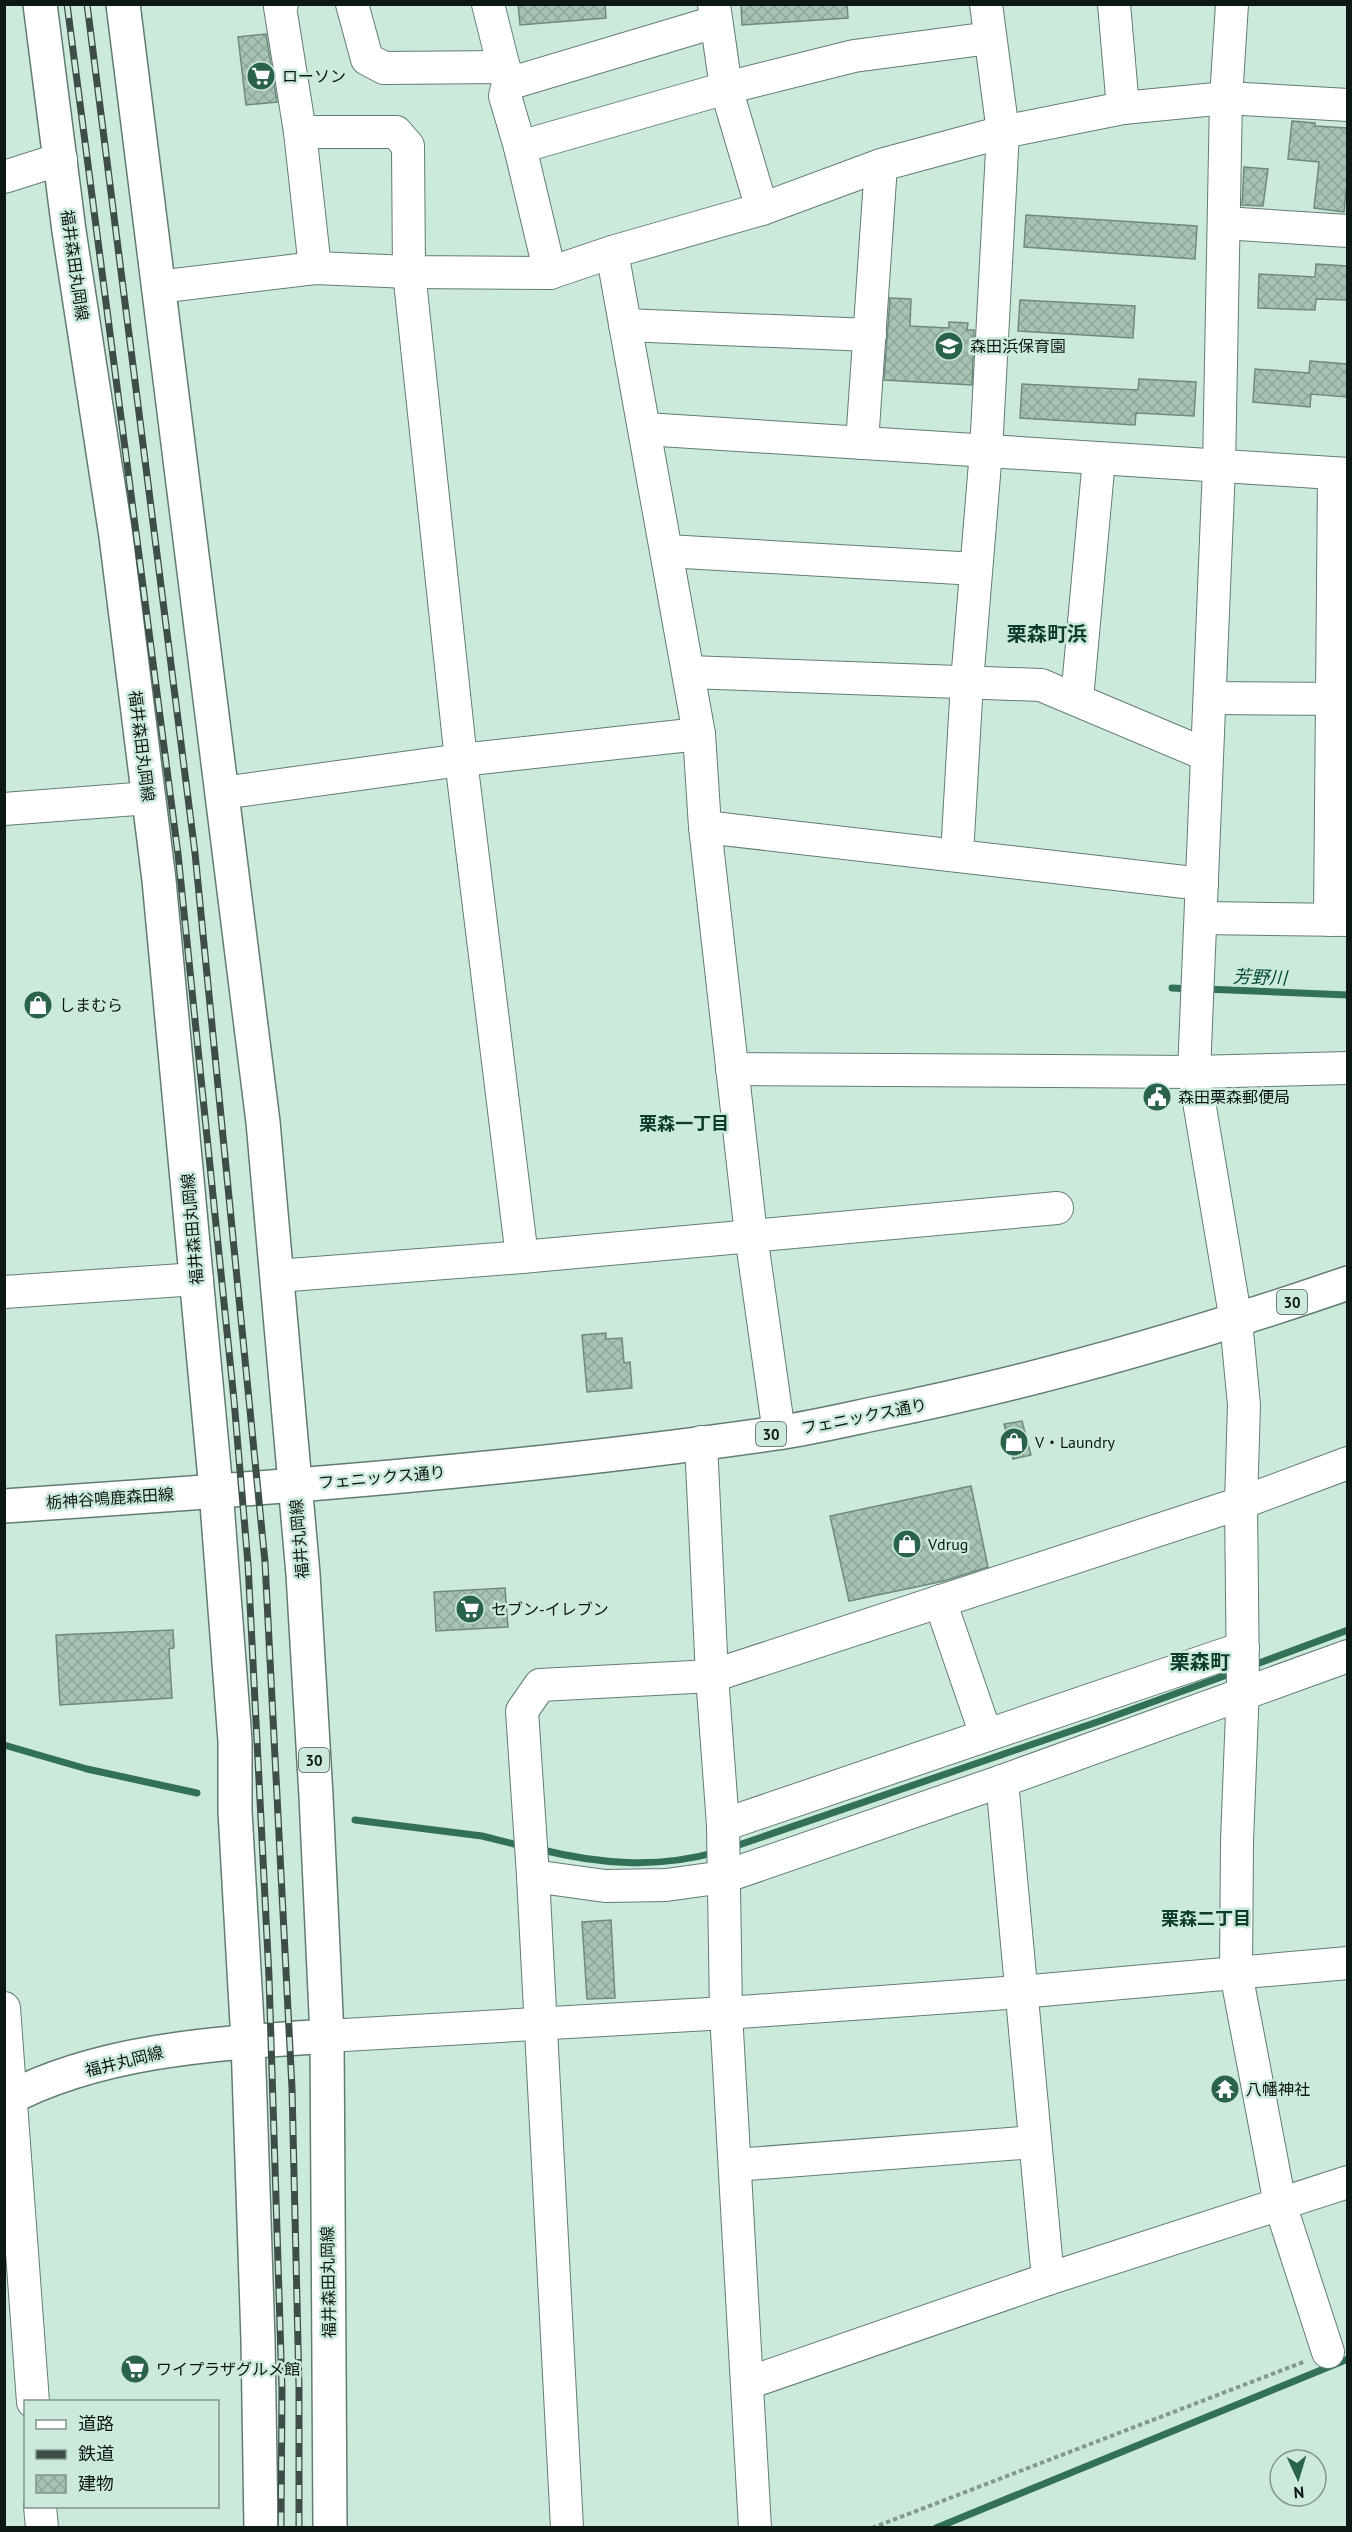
<svg xmlns="http://www.w3.org/2000/svg" width="1352" height="2532" font-family="'PT Sans','Noto Sans JP',sans-serif">
<defs>
<pattern id="building-cross-hatch" width="8" height="8" patternUnits="userSpaceOnUse" patternTransform="scale(1.5)"><rect width="8" height="8" fill="#a6c3b4"/><path d="M0 0l8 8M0 8l8-8" fill="none" stroke="#8ea79a"/></pattern>
</defs>
<rect width="100%" height="100%" fill="#cceadb"/>
<g fill="none" stroke-linecap="round" stroke-linejoin="round">
<g stroke="#327157" stroke-width="7">
<polyline points="1172,988 1191,989"/>
<polyline points="1205,989 1348,995"/>
<polyline points="1251,1666 1348,1630"/>
<polyline points="4,1745 87,1769 197,1793"/>
<polyline points="355,1820 482,1836 522,1846"/>
<polyline points="730,1848 1103,1720 1235,1672"/>
<path d="M538,1849C599,1864 656,1869 717,1852"/>
<polyline points="936,2528 1348,2359"/>
</g>
</g>
<g fill="url(#building-cross-hatch)" stroke="#708b7e" stroke-width="1.5">
<polygon points="518,4 605,4 606,18 520,25"/>
<polygon points="741,4 847,4 848,18 742,25"/>
<polygon points="266,34 277,102 246,105 238,37"/>
<polygon points="1292,121 1315,123 1315,126 1347,128 1347,182 1344,212 1314,208 1319,162 1288,159"/>
<polygon points="1244,167 1268,169 1263,206 1242,205"/>
<polygon points="1026,215 1197,226 1195,259 1024,247"/>
<polygon points="1316,264 1347,266 1347,300 1316,299 1315,310 1258,308 1259,274 1315,277"/>
<polygon points="890,298 911,299 910,326 949,328 949,322 968,323 967,330 974,330 972,385 884,380"/>
<polygon points="1020,300 1135,306 1133,338 1018,331"/>
<polygon points="1310,361 1347,364 1347,397 1311,394 1310,407 1253,402 1255,369 1309,373"/>
<polygon points="1139,379 1196,382 1194,416 1136,413 1135,425 1020,418 1022,384 1138,390"/>
<polygon points="606,1333 606,1339 622,1338 624,1363 630,1362 632,1388 587,1392 582,1335"/>
<polygon points="1022,1421 1031,1455 1013,1459 1004,1424"/>
<polygon points="971,1486 988,1567 944,1581 849,1601 830,1516"/>
<polygon points="505,1588 508,1627 436,1631 434,1592"/>
<polygon points="173,1630 174,1648 169,1649 172,1698 60,1705 56,1635"/>
<polygon points="611,1920 615,1998 587,1999 582,1922"/>
</g>
<g fill="none" stroke-linecap="round" stroke-linejoin="round">
<g stroke="#627d70" stroke-width="34">
<g id="minor">
<polyline points="282,4 280,7 300,132 315,268"/>
<polyline points="352,4 367,59 384,68 504,67"/>
<polyline points="488,4 508,84 505,96 520,147 550,273"/>
<polyline points="714,4 726,88 762,209"/>
<polyline points="1114,4 1123,108"/>
<polyline points="1232,4 1226,98 1219,467 1194,1072 1236,1321 1244,1405 1241,1503 1243,1686 1237,1841 1236,1973 1280,2204 1328,2352"/>
<polyline points="508,84 715,22"/>
<polyline points="300,132 396,132 408,146 409,272 461,760 522,1257"/>
<polyline points="520,147 726,88 854,56 990,38"/>
<polyline points="4,177 61,159"/>
<polyline points="1224,223 1348,231"/>
<polyline points="612,252 699,734 705,827 751,1235 779,1433"/>
<polyline points="158,287 315,268 409,272 550,273 612,252 762,209 881,165 1003,132 1123,108 1226,98 1348,105"/>
<polyline points="625,325 870,335"/>
<polyline points="645,429 1348,474"/>
<polyline points="862,443 881,165"/>
<polyline points="667,551 976,569"/>
<polyline points="689,672 1041,685 1207,755"/>
<polyline points="1210,698 1348,699"/>
<polyline points="1077,699 1099,459"/>
<polyline points="222,793 461,760 699,734"/>
<polyline points="4,809 149,798"/>
<polyline points="705,827 1202,884"/>
<polyline points="957,855 967,682 986,451 1003,132 986,4"/>
<polyline points="1201,918 1348,920"/>
<polyline points="1330,920 1334,474"/>
<polyline points="732,1069 1194,1072 1348,1068"/>
<polyline points="277,1276 522,1257 1057,1208"/>
<polyline points="4,1292 197,1279"/>
<polyline points="701,1442 712,1676 723,1825 726,2013 755,2528"/>
<polyline points="940,1601 986,1735"/>
<polyline points="1002,1781 1048,2279"/>
<polyline points="723,1825 1243,1648"/>
<polyline points="533,1876 605,1886 666,1885 724,1877 1002,1781 1348,1656"/>
<polyline points="4,2008 33,2402"/>
<polyline points="327,2036 726,2013 1020,1992 1348,1963"/>
<polyline points="735,2165 1034,2142"/>
<polyline points="748,2383 1048,2279 1348,2182"/>
<polyline points="40,2506 42,2528"/>
<polyline points="567,2528 533,1876 522,1711 540,1685 712,1676 1241,1503 1348,1463"/>
</g>
</g>
<g stroke="#627d70" stroke-width="36">
<g id="major">
<polyline points="40,4 69,231 116,536 159,880 216,1490 235,1741 235,1811 248,2041 258,2340 261,2528"/>
<polyline points="123,4 263,1122 303,1574 316,1796 327,2036 330,2528"/>
<path d="M4,1506C262,1489 521,1470 777,1433C811,1428 845,1420 878,1413C1038,1381 1194,1336 1348,1283"/>
<path d="M4,2101C99,2049 222,2043 327,2036"/>
</g>
</g>
<polyline stroke="#82998e" stroke-width="4" stroke-dasharray="4.5 3" stroke-linecap="butt" points="872,2528 1306,2361"/>
<use href="#minor" stroke="#fff" stroke-width="32"/>
<use href="#major" stroke="#fff" stroke-width="33"/>
<g stroke="#3e4e46" stroke-width="7">
<g id="rail">
<polyline points="67,4 178,854 234,1400 248,1564 269,1977 282,2389 281,2528"/>
<polyline points="87,4 195,853 265,1562 292,2088 299,2387 299,2528"/>
</g>
</g>
<use href="#rail" stroke="#cceadb" stroke-width="4.5" stroke-dasharray="14" stroke-linecap="butt"/>
</g>
<defs>
<g id="supermarket-disc" transform="scale(1.5)"><circle r="9.5" fill="#2a634b" stroke="#cceadb"/><path d="M-6-5.5h2.5l.6 2H6L4.5 2H-2.5L-4.4-4H-6ZM-1.5 3.2a1.3 1.3 0 1 0 .1 0ZM3 3.2a1.3 1.3 0 1 0 .1 0Z" fill="#fff"/></g>
<g id="school-disc" transform="scale(1.5)"><circle r="9.5" fill="#2a634b" stroke="#cceadb"/><path d="M0-5L7-2L0 1L-7-2ZM-4 1L0 2.5L4 1V4Q0 6-4 4Z" fill="#fff"/></g>
<g id="shop-disc" transform="scale(1.5)"><circle r="9.5" fill="#2a634b" stroke="#cceadb"/><path d="M-5-2.5h2.3a2.7 3.5 0 0 1 5.4 0H5L5.5 6h-11ZM-1.5-2.5h3a1.5 2.3 0 0 0-3 0Z" fill="#fff"/></g>
<g id="civic-disc" transform="scale(1.5)"><circle r="9.5" fill="#2a634b" stroke="#cceadb"/><path d="M-.6-6.5H3V-4.5H.6V-3L4-1V1h2V6H-6V1h2V-1L-.6-3ZM-1.2 2.5V6h2.4V2.5Z" fill="#fff"/></g>
<g id="temple-disc" transform="scale(1.5)"><circle r="9.5" fill="#2a634b" stroke="#cceadb"/><path d="M0-6L5-2H3V0L6.5 2.5H4V6H1.5V3h-3V6H-4V2.5H-6.5L-3 0V-2H-5Z" fill="#fff"/></g>
</defs>
<g fill-rule="evenodd">
<use href="#supermarket-disc" x="261" y="76"/>
<use href="#school-disc" x="949" y="346"/>
<use href="#shop-disc" x="38" y="1005"/>
<use href="#civic-disc" x="1157" y="1097"/>
<use href="#shop-disc" x="1014" y="1442"/>
<use href="#shop-disc" x="907" y="1544"/>
<use href="#supermarket-disc" x="470" y="1609"/>
<use href="#temple-disc" x="1225" y="2089"/>
<use href="#supermarket-disc" x="135" y="2369"/>
</g>
<g text-anchor="middle" dominant-baseline="central" stroke-width="5" stroke-linejoin="round" paint-order="stroke">
<g fill="#cceadb" stroke="#46574f" stroke-width="1.5">
<rect x="1277" y="1290" width="30" height="24" rx="4.5"/>
<rect x="756" y="1422" width="30" height="24" rx="4.5"/>
<rect x="299" y="1748" width="30" height="24" rx="4.5"/>
</g>
<g font-size="15" font-weight="bold" fill="#0d1813">
<text x="1292" y="1302">30</text>
<text x="771" y="1434">30</text>
<text x="314" y="1760">30</text>
</g>
<g font-size="16" fill="#0d1813" stroke="#cceadb" text-anchor="start">
<text x="282" y="76">ローソン</text>
<text x="970" y="346">森田浜保育園</text>
<text x="59" y="1005">しまむら</text>
<text x="1178" y="1097">森田栗森郵便局</text>
<text x="1035" y="1442">V・Laundry</text>
<text x="928" y="1544">Vdrug</text>
<text x="491" y="1609">セブン-イレブン</text>
<text x="1246" y="2089">八幡神社</text>
<text x="156" y="2369">ワイプラザグルメ館</text>
</g>
<g font-size="16" fill="#0d1813" stroke="#cceadb">
<text transform="translate(75 265) rotate(82)">福井森田丸岡線</text>
<text transform="translate(142 746) rotate(83)">福井森田丸岡線</text>
<text transform="translate(192 1229) rotate(-95)">福井森田丸岡線</text>
<text transform="translate(864 1416) rotate(-11)">フェニックス通り</text>
<text transform="translate(382 1477) rotate(-5)">フェニックス通り</text>
<text transform="translate(110 1498) rotate(-4)">栃神谷鳴鹿森田線</text>
<text transform="translate(299 1539) rotate(-95)">福井丸岡線</text>
<text transform="translate(124 2061) rotate(-14)">福井丸岡線</text>
<text transform="translate(328 2282) rotate(-91)">福井森田丸岡線</text>
</g>
<g font-size="18" font-style="italic" fill="#004a32" stroke="#cceadb">
<text transform="translate(1260 977) rotate(2)">芳野川</text>
</g>
<g font-size="18" font-weight="bold" fill="#0d3c2a" stroke="#cceadb">
<text x="684" y="1123">栗森一丁目</text>
<text x="1206" y="1918">栗森二丁目</text>
</g>
<g font-size="20" font-weight="bold" fill="#0d3c2a" stroke="#cceadb">
<text x="1047" y="634">栗森町浜</text>
<text x="1200" y="1662">栗森町</text>
</g>
</g>
<rect width="1352" height="2532" fill="none" stroke="#0d1813" stroke-width="12"/>
<rect x="24" y="2400" width="195" height="108" fill="#cceadb" stroke="#80968b" stroke-width="1.5"/>
<rect x="36" y="2420" width="30" height="9" fill="#ffffff" stroke="#80968b" stroke-width="1.5"/>
<text x="78" y="2430" font-size="18" fill="#0d1813">道路</text>
<rect x="36" y="2450" width="30" height="9" fill="#3e4e46" stroke="#80968b" stroke-width="1.5"/>
<text x="78" y="2460" font-size="18" fill="#0d1813">鉄道</text>
<rect x="36" y="2475" width="30" height="18" fill="url(#building-cross-hatch)" stroke="#80968b" stroke-width="1.5"/>
<text x="78" y="2490" font-size="18" fill="#0d1813">建物</text>
<g transform="translate(1298 2478) rotate(176)"><circle r="28" fill="#cceadb" stroke="#80968b" stroke-width="1.5"/>
<path d="M0-4.5L10 22L0 15L-10 22Z" fill="#2a634b"/>
<text y="-9" font-size="16" font-weight="bold" text-anchor="middle" fill="#0d1813">N</text>
</g>
</svg>
